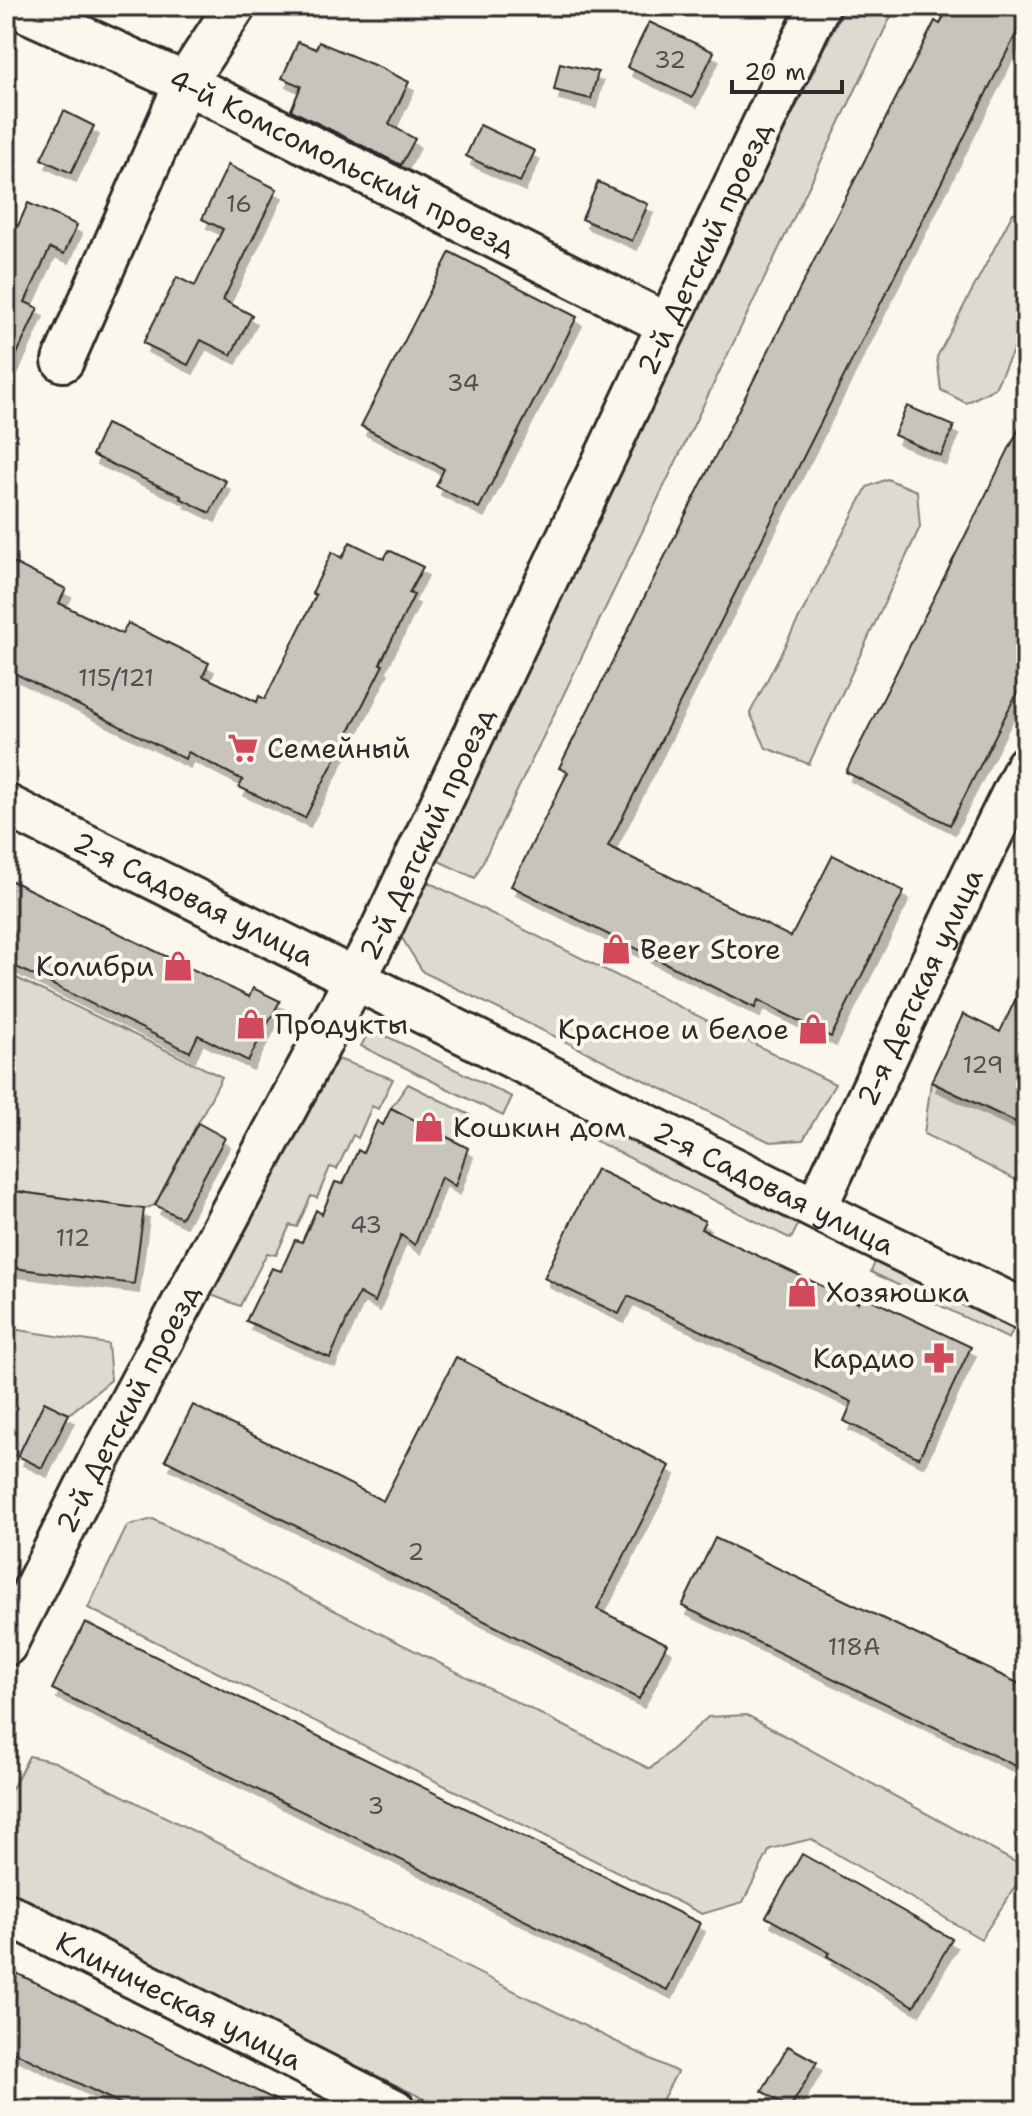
<svg xmlns="http://www.w3.org/2000/svg" width="1032" height="2116" font-family="'Shantell Sans',sans-serif">
<defs>
<filter id="shadow"><feDropShadow dx="5" dy="9" stdDeviation="0" flood-color="#0004"/></filter>
</defs>
<rect width="100%" height="100%" fill="#fbf7ec"/>
<filter id="ink" filterUnits="userSpaceOnUse"><feTurbulence type="fractalNoise" baseFrequency=".0125" numOctaves="2"/><feDisplacementMap in="SourceGraphic" scale="16" xChannelSelector="R" yChannelSelector="G"/><feConvolveMatrix kernelMatrix="1 2 1 2 8 2 1 2 1" color-interpolation-filters="sRGB"/></filter>
<g filter="url(#ink)">
<g fill="#dddad0" stroke="#84827e" stroke-width="2">
<polygon points="845,6 896,6 475,878 432,858"/>
<polygon points="1026,211 1026,324 995,388 966,403 941,390 937,357 1013,213"/>
<polygon points="887,479 917,491 920,527 809,764 766,748 750,713 867,487"/>
<polygon points="424,880 835,1084 803,1140 770,1142 423,972 400,935"/>
<polygon points="6,973 222,1077 155,1205 144,1209 6,1190"/>
<polygon points="380,1033 512,1097 503,1116 361,1046 367,1035"/>
<polygon points="335,1058 393,1079 378,1109 372,1106 358,1138 353,1135 337,1169 330,1167 317,1198 311,1196 297,1227 290,1225 276,1255 267,1253 240,1306 206,1293"/>
<polygon points="931,1082 1026,1127 1026,1185 924,1134"/>
<polygon points="408,1084 470,1115 455,1141 391,1108"/>
<polygon points="588,1116 800,1221 791,1239 580,1133"/>
<polygon points="880,1249 1018,1317 1009,1339 871,1272"/>
<polygon points="6,1328 108,1344 111,1380 69,1414 44,1403 18,1456 6,1455"/>
<polygon points="153,1519 650,1769 708,1717 747,1715 1026,1868 1026,1870 981,1939 811,1839 770,1849 743,1902 702,1914 88,1608 127,1526"/>
<polygon points="29,1756 55,1762 677,2072 657,2110 447,2110 6,1895 6,1800"/>
</g>
<g fill="#c7c4bc" stroke="#2b2b2b" stroke-width="2" filter="url(#shadow)">
<polygon points="949,6 1026,6 1026,14 608,846 791,937 833,855 904,891 831,1037 758,1000 755,1008 511,886 568,772 559,768 688,510 935,21 940,24"/>
<polygon points="649,22 714,52 692,98 627,67"/>
<polygon points="298,42 316,49 319,42 381,68 409,82 389,124 415,139 401,165 291,110 301,86 282,78"/>
<polygon points="560,63 598,72 591,99 554,90"/>
<polygon points="64,111 94,126 71,173 41,159"/>
<polygon points="480,125 535,151 520,182 466,156"/>
<polygon points="228,165 277,189 223,300 252,315 231,355 201,340 188,365 143,343 177,277 195,286 223,229 202,219"/>
<polygon points="598,182 648,204 632,241 582,219"/>
<polygon points="28,203 77,225 64,254 50,248 25,302 38,308 6,378 6,221 18,226"/>
<polygon points="450,252 577,317 479,508 436,486 444,469 361,426"/>
<polygon points="907,406 954,426 941,456 894,435"/>
<polygon points="1026,415 1026,675 950,825 846,772"/>
<polygon points="106,424 226,481 210,513 180,498 181,496 92,455"/>
<polygon points="350,542 384,559 389,550 423,567 409,593 414,595 380,664 383,665 305,818 239,787 243,780 188,752 185,759 6,669 6,559 66,589 59,603 122,634 128,623 209,663 203,676 257,702 259,696 265,699 316,595 312,593 332,552 342,558"/>
<polygon points="6,878 249,997 253,988 280,1001 248,1061 198,1035 190,1052 6,962"/>
<polygon points="1026,977 1026,1127 931,1082 963,1014 1000,1032"/>
<polygon points="391,1108 468,1148 455,1186 441,1177 415,1245 401,1235 375,1302 359,1293 330,1358 246,1321 272,1268 281,1271 295,1240 302,1242 316,1210 322,1214 335,1182 343,1184 358,1150 363,1153 377,1121 383,1125"/>
<polygon points="198,1123 225,1138 181,1218 155,1205"/>
<polygon points="596,1169 705,1221 701,1229 858,1303 862,1295 971,1347 919,1458 844,1421 852,1402 628,1296 619,1314 544,1278"/>
<polygon points="6,1190 144,1209 134,1284 6,1267"/>
<polygon points="456,1357 670,1466 597,1609 667,1644 639,1699 165,1460 193,1405 383,1501"/>
<polygon points="44,1402 69,1414 42,1468 18,1456"/>
<polygon points="715,1538 1026,1687 1026,1771 682,1606"/>
<polygon points="85,1622 700,1923 667,1990 52,1689"/>
<polygon points="802,1854 952,1939 914,2006 827,1956 830,1953 766,1917"/>
<polygon points="6,1968 296,2110 133,2110 6,2048"/>
<polygon points="788,2046 817,2062 790,2108 762,2091"/>
</g>
<g fill="none" stroke-linecap="round" stroke-linejoin="round">
<g stroke="#2b2b2b" stroke-width="46">
<g id="minor">
<path id="s1" d="M14,6L185,83L667,324"/>
<polyline points="63,361 185,83 235,6"/>
<path id="s2" d="M6,805L852,1227L1026,1311"/>
<path id="s3" d="M816,1208L971,877L1026,766"/>
<path id="s4" d="M6,1645L98,1462L379,934L819,6"/>
<path id="s5" d="M6,1913L395,2110"/>
</g>
</g>
<use href="#minor" stroke="#fbf7ec" stroke-width="40"/>
</g>
</g>
<defs>
<g id="supermarket-bare" transform="scale(2.4)"><path d="M-6-5.5h2.5l.6 2H6L4.5 2H-2.5L-4.4-4H-6ZM-1.5 3.2a1.3 1.3 0 1 0 .1 0ZM3 3.2a1.3 1.3 0 1 0 .1 0Z" fill="#d1495b" stroke="#fbf7ec" stroke-width="2.5" paint-order="stroke"/></g>
<g id="shop-bare" transform="scale(2.4)"><path d="M-5-2.5h2.3a2.7 3.5 0 0 1 5.4 0H5L5.5 6h-11ZM-1.5-2.5h3a1.5 2.3 0 0 0-3 0Z" fill="#d1495b" stroke="#fbf7ec" stroke-width="2.5" paint-order="stroke"/></g>
<g id="pharmacy-bare" transform="scale(2.4)"><path d="M-2-6h4v4h4v4h-4v4h-4v-4h-4v-4h4Z" fill="#d1495b" stroke="#fbf7ec" stroke-width="2.5" paint-order="stroke"/></g>
</defs>
<g fill-rule="evenodd">
<use href="#supermarket-bare" x="243" y="748"/>
<use href="#shop-bare" x="616" y="949"/>
<use href="#shop-bare" x="178" y="966"/>
<use href="#shop-bare" x="251" y="1024"/>
<use href="#shop-bare" x="813" y="1029"/>
<use href="#shop-bare" x="429" y="1127"/>
<use href="#shop-bare" x="802" y="1292"/>
<use href="#pharmacy-bare" x="939" y="1358"/>
</g>
<g text-anchor="middle" dominant-baseline="central" stroke-width="8" stroke-linejoin="round" paint-order="stroke">
<g font-size="24" fill="#52514f">
<text x="670" y="60">32</text>
<text x="239" y="204">16</text>
<text x="463" y="383">34</text>
<text x="116" y="678">115/121</text>
<text x="983" y="1065">129</text>
<text x="366" y="1225">43</text>
<text x="73" y="1238">112</text>
<text x="416" y="1552">2</text>
<text x="854" y="1647">118А</text>
<text x="376" y="1806">3</text>
</g>
<g font-size="28" fill="#2b2b2b" stroke="#fbf7ec">
<text stroke="none"><textPath href="#s1" startOffset="364">4-й Комсомольский проезд</textPath></text>
<text stroke="none"><textPath href="#s4" startOffset="1562">2-й Детский проезд</textPath></text>
<text stroke="none"><textPath href="#s4" startOffset="914">2-й Детский проезд</textPath></text>
<text stroke="none"><textPath href="#s2" startOffset="210">2-я Садовая улица</textPath></text>
<text stroke="none"><textPath href="#s3" startOffset="244">2-я Детская улица</textPath></text>
<text stroke="none"><textPath href="#s2" startOffset="858">2-я Садовая улица</textPath></text>
<text stroke="none"><textPath href="#s4" startOffset="266">2-й Детский проезд</textPath></text>
<text stroke="none"><textPath href="#s5" startOffset="194">Клиническая улица</textPath></text>
</g>
<g font-size="28" fill="#2b2b2b" stroke="#fbf7ec" text-anchor="start">
<text x="267" y="748">Семейный</text>
<text x="640" y="949">Beer Store</text>
<text x="154" y="966" text-anchor="end">Колибри</text>
<text x="275" y="1024">Продукты</text>
<text x="789" y="1029" text-anchor="end">Красное и белое</text>
<text x="453" y="1127">Кошкин дом</text>
<text x="826" y="1292">Хозяюшка</text>
<text x="915" y="1358" text-anchor="end">Кардио</text>
</g>
</g>
<rect width="1032" height="2116" fill="none" stroke="#fbf7ec" stroke-width="32"/>
<rect x="16" y="16" width="1000" height="2084" fill="none" stroke="#2b2b2b" stroke-width="3" filter="url(#ink)"/>
<path d="M732 80v12h110v-12" fill="none" stroke="#2b2b2b" stroke-width="4"/>
<text x="744" y="80" font-size="24" fill="#2b2b2b" stroke="#fbf7ec" stroke-width="6" paint-order="stroke">20 m</text>
</svg>
